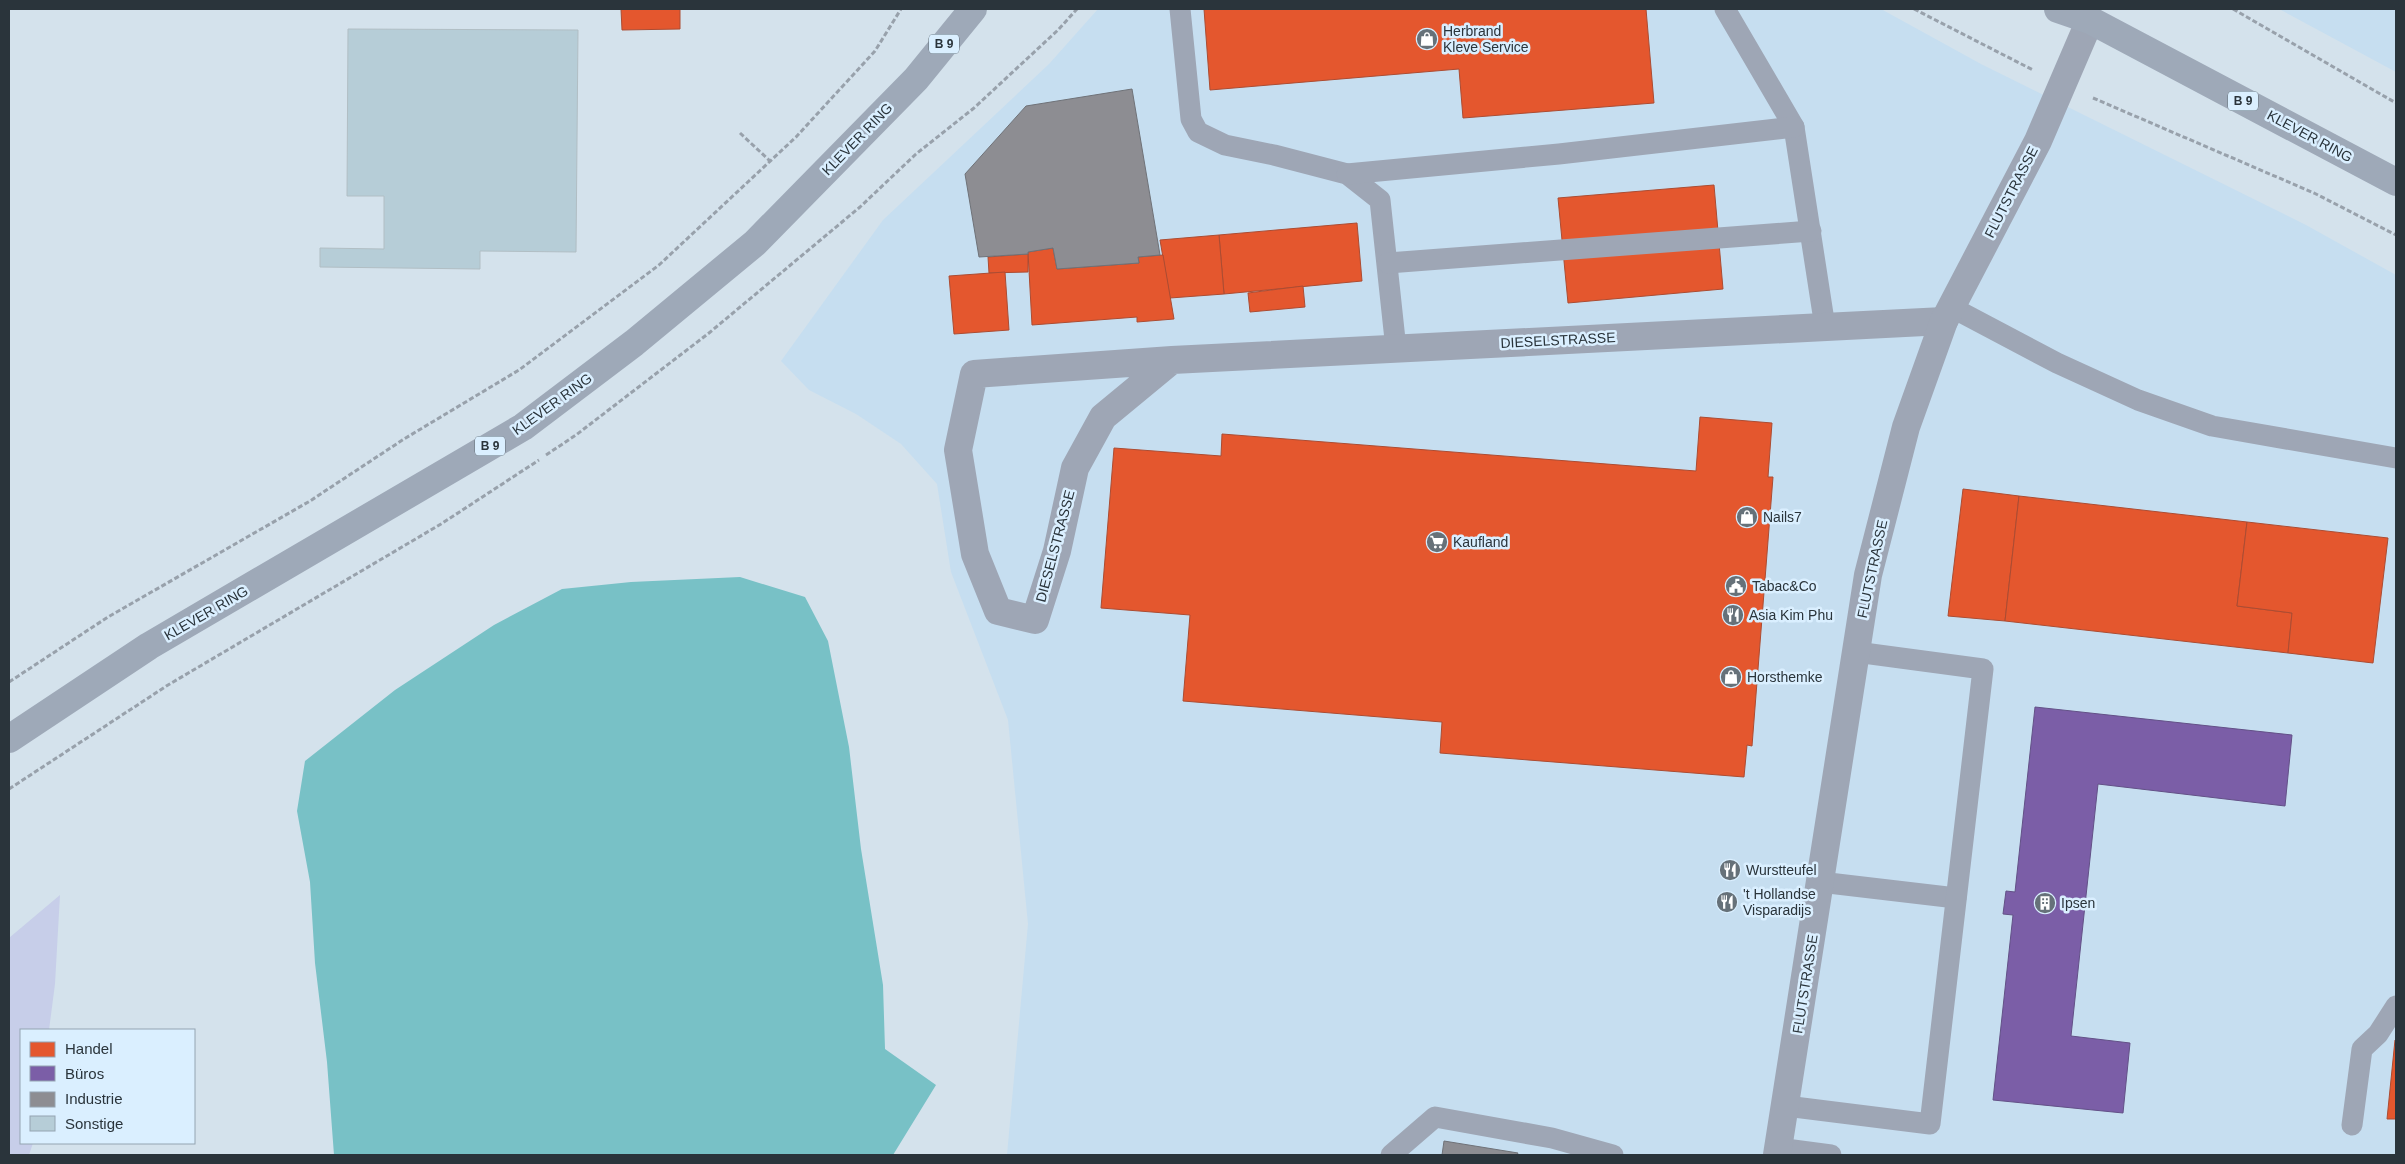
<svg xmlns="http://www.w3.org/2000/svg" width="2405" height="1164" font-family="Helvetica,sans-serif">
<rect width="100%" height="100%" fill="#d4e2ec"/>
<g fill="#c6def0">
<polygon points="1098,9 1881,9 1981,64 2306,225 2396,275 2396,1155 1007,1155 1028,924 1008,720 951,572 937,484 901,444 856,414 809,390 781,361 883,220 1049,64"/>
<polygon points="2279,9 2396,9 2396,72"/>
</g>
<polygon fill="#c7cee9" points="60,895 55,984 49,1030 21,1030 21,1143 33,1143 29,1155 9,1155 9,938"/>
<polygon fill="#78c1c6" points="740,577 805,597 828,641 849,747 861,849 883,985 885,1049 936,1085 893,1155 334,1155 327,1062 315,963 310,882 297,811 305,761 395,690 494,625 562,589 631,582"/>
<g fill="#e4572e" stroke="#ac4c32">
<polygon points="621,9 680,9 680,29 622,30"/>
<polygon points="1204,9 1646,9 1654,103 1463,118 1459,69 1210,90"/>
<polygon points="1714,185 1723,289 1568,303 1558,198"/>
<polygon points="1357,223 1362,281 1224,294 1219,235"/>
<polygon points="1219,235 1224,294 1170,298 1160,240"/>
<polygon points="1053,248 1057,269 1139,263 1138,257 1163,255 1174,319 1137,322 1137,317 1032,325 1028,252"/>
<polygon points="1028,254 1028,272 989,273 988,257"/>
<polygon points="1005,272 1009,330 954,334 949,276"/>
<polygon points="1303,286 1305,307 1250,312 1248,293"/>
<polygon points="1700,417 1772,423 1768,477 1773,477 1752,746 1747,745 1744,777 1440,753 1442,722 1183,701 1190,615 1101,608 1114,448 1221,456 1222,434 1696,471"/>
<polygon points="1963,489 2019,496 2005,621 1948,616"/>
<polygon points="2019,496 2247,522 2237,606 2292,613 2288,653 2005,621"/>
<polygon points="2247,522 2388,538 2373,663 2288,653 2292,613 2237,606"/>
<polygon points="2395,1040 2396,1040 2396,1119 2387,1119"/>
</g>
<polygon fill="#7b5ea7" stroke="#635187" points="2035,707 2292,735 2285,806 2098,784 2071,1036 2130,1043 2123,1113 1993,1100 2013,915 2003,914 2006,891 2015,892"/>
<g fill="#8d8d92" stroke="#6f7278">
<polygon points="1132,89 1160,255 1138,257 1139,263 1057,269 1053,248 1028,252 1028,254 979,257 965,174 1026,106"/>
<polygon points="1444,1141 1518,1153 1517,1155 1442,1155"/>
</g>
<polygon fill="#b6cdd7" stroke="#b1bec4" points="348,29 578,30 576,252 480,251 480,269 320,267 320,248 384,249 384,196 347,196"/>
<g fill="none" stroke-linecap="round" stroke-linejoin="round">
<g stroke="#98a1ab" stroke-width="3" stroke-dasharray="5 2.5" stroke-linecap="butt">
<polyline points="1914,9 2033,70"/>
<polyline points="2233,9 2396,103"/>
<polyline points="2093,98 2314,193 2396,235"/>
<polyline points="740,133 770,161"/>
<polyline points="546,455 576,435 709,333 860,207 916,154 974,108 1058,30 1077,9"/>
<polyline points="9,682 108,617 310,501 404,439 519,370 659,265 796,137 875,51 901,9"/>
<polyline points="9,789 168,685 441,524 539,460"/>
</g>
<g stroke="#9ea6b5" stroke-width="21">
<polyline points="1180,9 1191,119 1198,132 1225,145 1274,155 1347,174 1380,200 1396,349"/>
<polyline points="1725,9 1794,127 1825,327"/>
<polyline points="1347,174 1559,154 1794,127"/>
<polyline points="1388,263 1811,231"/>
<polyline points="1951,307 2057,363 2138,400 2212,426 2396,458"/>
<polyline points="1820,882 1956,898"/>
<polyline points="1786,1106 1930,1124 1983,669 1856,652"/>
<polyline points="2352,1125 2362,1049 2378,1034 2396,1006"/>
<polyline points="1778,1148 1831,1155"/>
<polyline points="1391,1155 1435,1117 1552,1138 1613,1155"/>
</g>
<g stroke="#9ea6b5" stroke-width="28">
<polyline points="1172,360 1103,417 1075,468 1057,551 1035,620 998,611 975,554 958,450 974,374 1172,360 1944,321"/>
<polyline points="1777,1155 1868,575 1906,427 1944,321 2038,141 2090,20"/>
</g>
<g stroke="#9ea9b8" stroke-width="28">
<polyline points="2058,9 2090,20 2396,182"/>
<polyline points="9,739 149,646 523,427 634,343 755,243 916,79 973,9"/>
</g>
</g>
<defs>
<g id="shop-disc" transform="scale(1.125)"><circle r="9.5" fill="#667179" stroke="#daefff"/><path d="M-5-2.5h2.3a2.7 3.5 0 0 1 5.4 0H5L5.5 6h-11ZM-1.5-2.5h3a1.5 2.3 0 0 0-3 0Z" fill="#fff"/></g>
<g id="supermarket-disc" transform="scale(1.125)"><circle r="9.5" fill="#667179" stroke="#daefff"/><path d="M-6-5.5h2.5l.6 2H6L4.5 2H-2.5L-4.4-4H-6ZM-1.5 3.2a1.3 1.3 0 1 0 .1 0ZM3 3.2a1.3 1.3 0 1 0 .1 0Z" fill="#fff"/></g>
<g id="civic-disc" transform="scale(1.125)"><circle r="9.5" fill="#667179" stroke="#daefff"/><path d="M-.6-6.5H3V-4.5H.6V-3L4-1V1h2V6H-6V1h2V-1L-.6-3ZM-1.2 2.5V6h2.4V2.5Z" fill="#fff"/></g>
<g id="restaurant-disc" transform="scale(1.125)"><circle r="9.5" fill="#667179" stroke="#daefff"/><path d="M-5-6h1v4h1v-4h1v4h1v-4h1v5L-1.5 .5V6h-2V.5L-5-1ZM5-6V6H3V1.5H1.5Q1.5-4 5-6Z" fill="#fff"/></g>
<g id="building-disc" transform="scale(1.125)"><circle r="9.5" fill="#667179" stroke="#daefff"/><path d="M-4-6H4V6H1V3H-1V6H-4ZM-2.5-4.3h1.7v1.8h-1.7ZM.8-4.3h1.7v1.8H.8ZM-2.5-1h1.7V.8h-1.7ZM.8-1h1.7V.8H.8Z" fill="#fff"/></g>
</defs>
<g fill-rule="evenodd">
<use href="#shop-disc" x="1427" y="39"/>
<use href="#shop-disc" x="1747" y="517"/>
<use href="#supermarket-disc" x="1437" y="542"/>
<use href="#civic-disc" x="1736" y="586"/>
<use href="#restaurant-disc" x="1733" y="615"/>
<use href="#shop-disc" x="1731" y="677"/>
<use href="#restaurant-disc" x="1730" y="870"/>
<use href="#restaurant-disc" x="1727" y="902"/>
<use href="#building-disc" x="2045" y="903"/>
</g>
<g text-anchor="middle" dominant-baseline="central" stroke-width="5" stroke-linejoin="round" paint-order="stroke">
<g fill="#daefff" stroke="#5f6c76" stroke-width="1">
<rect x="929" y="34.5" width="30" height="19" rx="4"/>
<rect x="2228" y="91.5" width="30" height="19" rx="4"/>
<rect x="475" y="436.5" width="30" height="19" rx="4"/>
</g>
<g font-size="12" font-weight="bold" fill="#2a343b">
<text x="944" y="44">B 9</text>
<text x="2243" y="101">B 9</text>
<text x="490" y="446">B 9</text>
</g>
<g font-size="14" fill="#2a343b" stroke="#daefff" text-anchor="start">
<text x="1443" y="31">Herbrand<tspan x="1443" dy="16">Kleve Service</tspan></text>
<text x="1763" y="517">Nails7</text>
<text x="1453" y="542">Kaufland</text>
<text x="1752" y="586">Tabac&amp;Co</text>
<text x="1749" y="615">Asia Kim Phu</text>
<text x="1747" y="677">Horsthemke</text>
<text x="1746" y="870">Wurstteufel</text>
<text x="1743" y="894">'t Hollandse<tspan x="1743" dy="16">Visparadijs</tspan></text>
<text x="2061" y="903">Ipsen</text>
</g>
<g font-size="14" fill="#2a343b" stroke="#daefff">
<text transform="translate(2310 136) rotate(28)">KLEVER RING</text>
<text transform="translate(857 139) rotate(-46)">KLEVER RING</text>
<text transform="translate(2011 192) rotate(-63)">FLUTSTRASSE</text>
<text transform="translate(1558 340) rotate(-3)">DIESELSTRASSE</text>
<text transform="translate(552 404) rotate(-36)">KLEVER RING</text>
<text transform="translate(1055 546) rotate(-75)">DIESELSTRASSE</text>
<text transform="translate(1872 569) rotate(-78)">FLUTSTRASSE</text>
<text transform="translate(206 613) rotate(-30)">KLEVER RING</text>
<text transform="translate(1805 984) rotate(-81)">FLUTSTRASSE</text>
</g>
</g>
<rect width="2405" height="1164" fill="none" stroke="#2a343b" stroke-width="20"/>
<rect x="20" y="1029" width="175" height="115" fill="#daefff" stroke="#94a4b1"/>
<rect x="30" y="1042" width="25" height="15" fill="#e4572e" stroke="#94a4b1"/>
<text x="65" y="1054" font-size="15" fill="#2a343b">Handel</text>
<rect x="30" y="1066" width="25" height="15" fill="#7b5ea7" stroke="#94a4b1"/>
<text x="65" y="1079" font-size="15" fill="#2a343b">Büros</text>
<rect x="30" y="1092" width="25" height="15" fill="#8d8d92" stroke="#94a4b1"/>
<text x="65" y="1104" font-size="15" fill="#2a343b">Industrie</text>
<rect x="30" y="1116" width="25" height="15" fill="#b6cdd7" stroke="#94a4b1"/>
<text x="65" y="1129" font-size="15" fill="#2a343b">Sonstige</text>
</svg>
